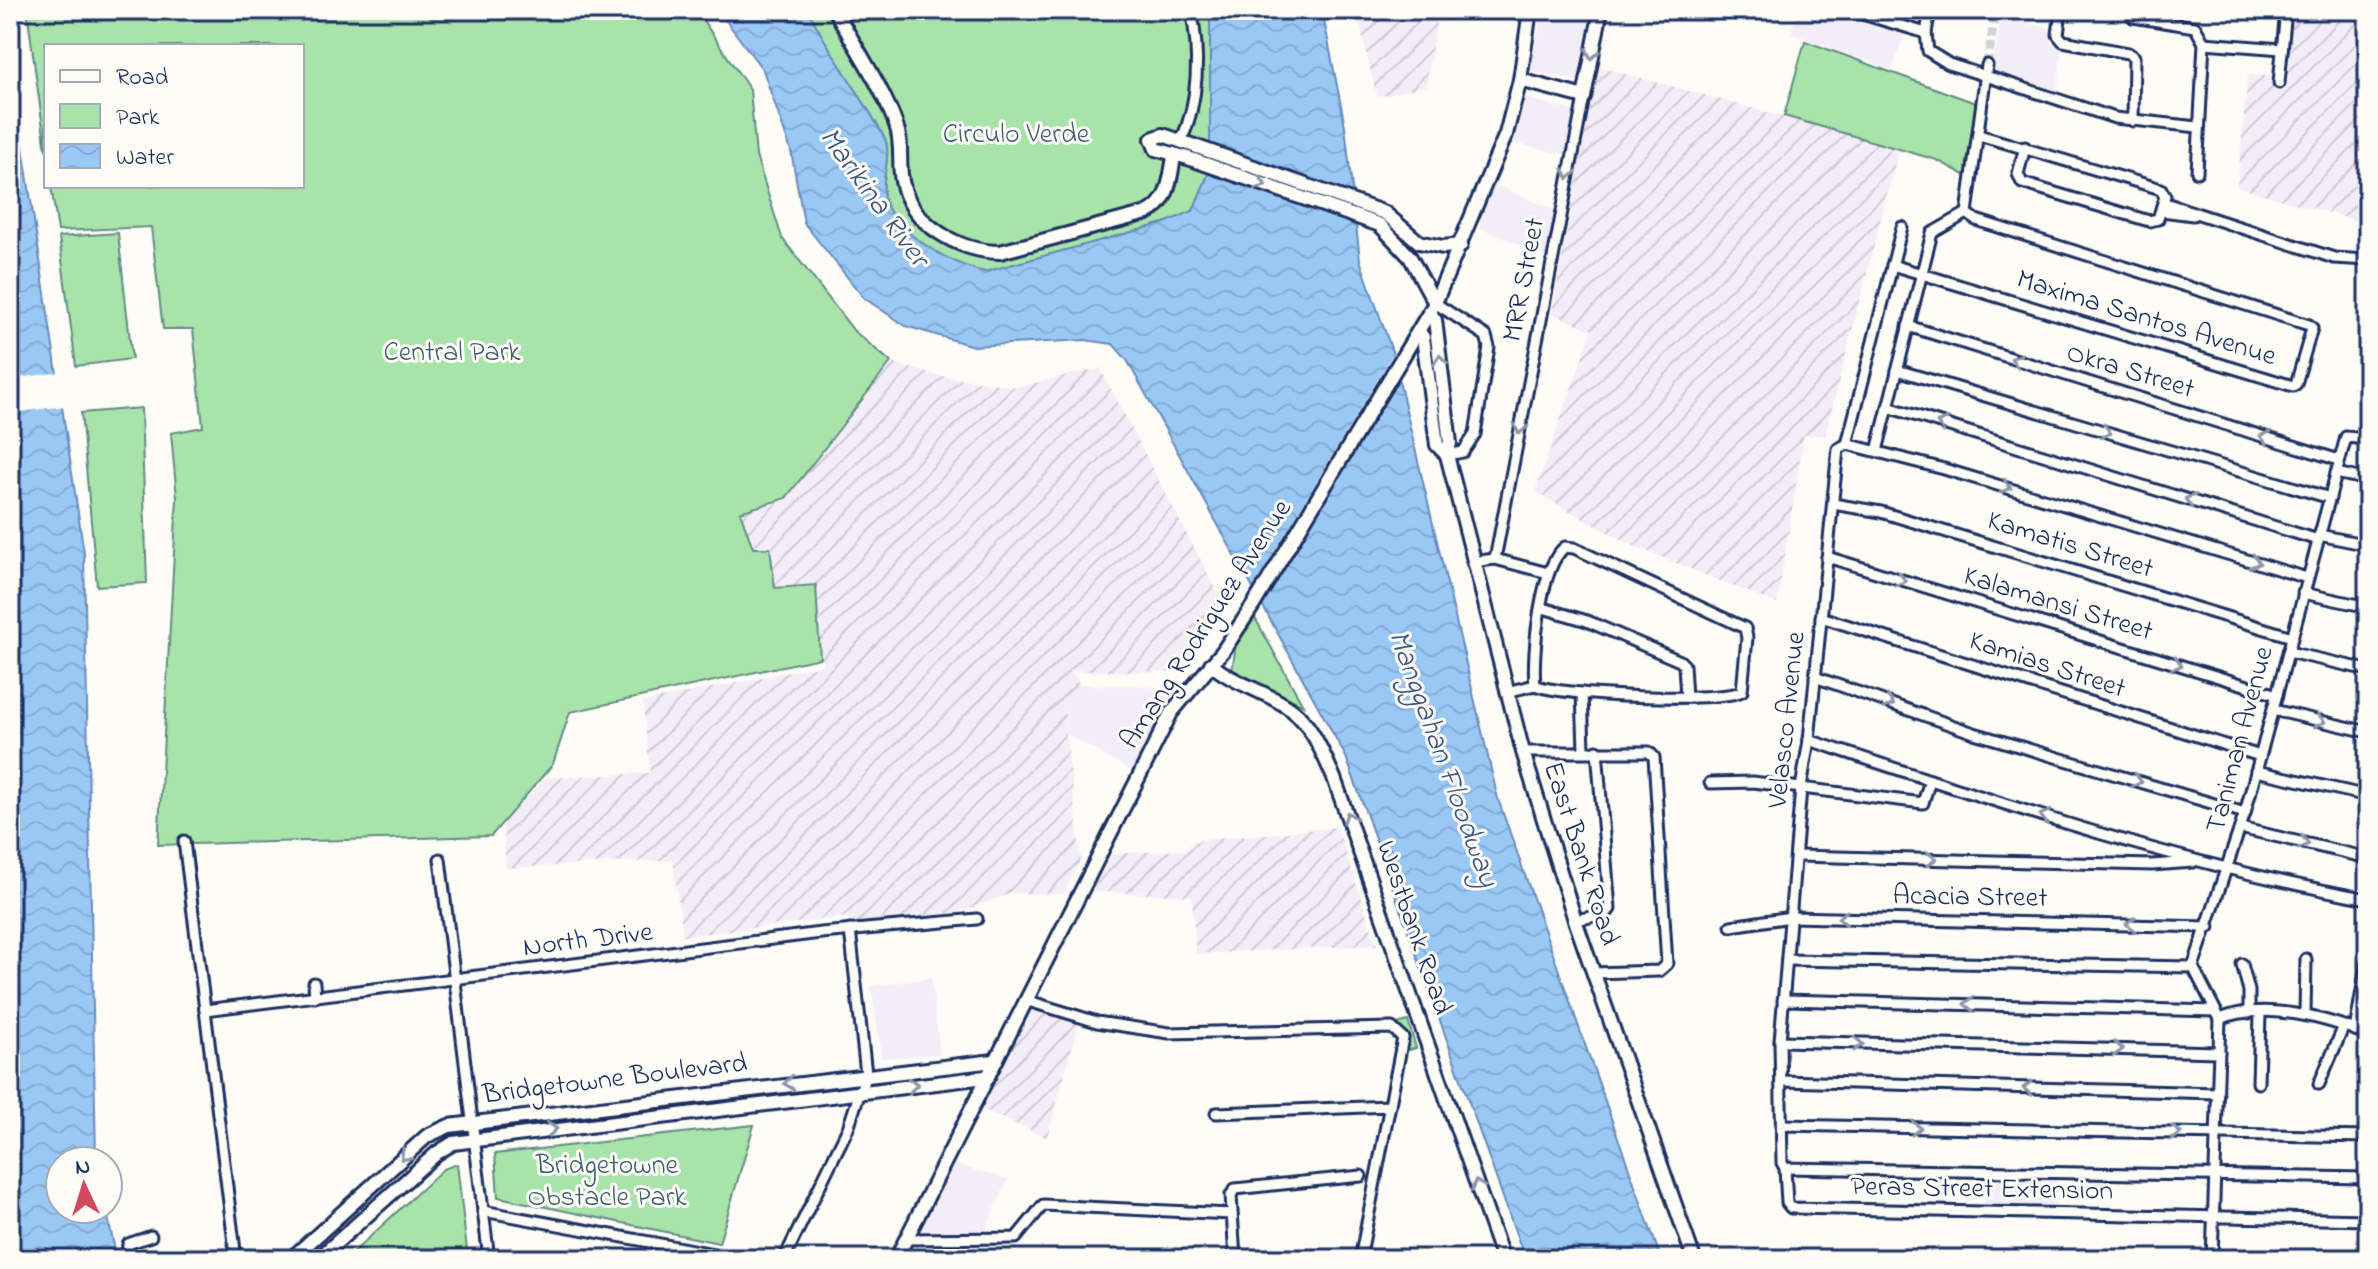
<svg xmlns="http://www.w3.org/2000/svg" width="2378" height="1269" font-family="'Indie Flower',sans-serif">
<defs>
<pattern id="industrial-furrows" width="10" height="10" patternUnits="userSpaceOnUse" patternTransform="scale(2)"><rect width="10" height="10" fill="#f3edf8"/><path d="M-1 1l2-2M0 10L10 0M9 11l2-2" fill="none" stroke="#d0ccd7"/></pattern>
<pattern id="water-waves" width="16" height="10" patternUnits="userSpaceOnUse" patternTransform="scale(2)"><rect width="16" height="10" fill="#9ac8f5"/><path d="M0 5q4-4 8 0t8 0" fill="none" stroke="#84acd4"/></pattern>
</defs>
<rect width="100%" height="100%" fill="#fdfcf7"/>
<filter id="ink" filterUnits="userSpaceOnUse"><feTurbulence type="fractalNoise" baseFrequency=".0125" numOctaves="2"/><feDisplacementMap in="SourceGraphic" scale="16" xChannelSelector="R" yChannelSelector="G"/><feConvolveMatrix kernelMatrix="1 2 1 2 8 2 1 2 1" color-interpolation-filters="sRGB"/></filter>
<g filter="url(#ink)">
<g fill="#f3edf8">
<polygon points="1542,10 1597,10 1585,82 1531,72"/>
<polygon points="1799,10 1824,10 1904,35 1892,70 1790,33"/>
<polygon points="2001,18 2051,28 2051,44 2062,47 2057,95 1991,74"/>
<polygon points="1524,98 1579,112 1567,155 1510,142"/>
<polygon points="1494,184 1558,212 1549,258 1479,227"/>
<polygon points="1080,685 1150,686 1174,698 1135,773 1066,734 1065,702"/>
<polygon points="931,978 940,1054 882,1058 871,986"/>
<polygon points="950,1163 1008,1179 984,1232 919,1235"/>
<polygon points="1984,1177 2056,1178 2056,1215 1985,1215"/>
</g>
<g fill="url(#industrial-furrows)">
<polygon points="1356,10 1438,10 1426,86 1377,97"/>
<polygon points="2294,10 2368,10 2368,224 2237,187 2248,75 2283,77"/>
<polygon points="1597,66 1899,148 1825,435 1804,435 1777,604 1632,545 1535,492 1592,330 1552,313"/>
<polygon points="891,362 934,375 1018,387 1100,368 1225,607 1182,672 1071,671 1080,685 1065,703 1066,734 1081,859 1063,894 1011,893 960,912 856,923 847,917 683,936 673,860 506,868 503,823 546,778 650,773 643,702 822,665 816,585 775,588 770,548 753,548 740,511 786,498"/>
<polygon points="1337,827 1377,945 1196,954 1192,896 1083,891 1108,854 1187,850 1193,841"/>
<polygon points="1030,1006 1079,1022 1047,1138 979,1108"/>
</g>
<g fill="#a8e4aa" stroke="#628a84" stroke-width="2">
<polygon points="27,10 696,10 750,90 756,156 782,238 854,331 891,362 786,498 740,512 753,548 770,548 775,588 816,585 820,658 570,712 553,764 491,836 158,845 177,498 171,433 203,427 193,329 163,329 151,227 58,231 51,186 302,186 302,46 46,46 46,150"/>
<path d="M808,10H1210V170L1193,211L1165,223L985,272C954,267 892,232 884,198C880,180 893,154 884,137C861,94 829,55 808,10Z"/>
<polygon points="1805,41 1981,105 1972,179 1937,160 1784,116"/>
<polygon points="118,233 132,359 76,366 59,237"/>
<polygon points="141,408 147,583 97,586 81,413"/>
<polygon points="1255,618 1303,705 1232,670 1236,645"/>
<polygon points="1408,1021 1416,1048 1402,1052 1394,1025"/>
<polygon points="754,1125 719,1243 498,1197 495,1154"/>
<polygon points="457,1164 468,1259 346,1259 443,1169"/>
</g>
<g fill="url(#water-waves)" stroke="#678bb9" stroke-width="2">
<path d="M718,10H808C830,54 861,94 884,137C893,154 880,180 884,198C892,232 954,266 985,272L1165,223L1193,211L1210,170V10H1322L1345,126L1360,260L1392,351L1498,799L1661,1259H1525L1346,757L1127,360L1113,344L1085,340L973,346L906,326L864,298L804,223L791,151L763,70Z"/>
<polygon points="10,61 84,553 96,1161 60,1161 60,1209 106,1209 117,1259 10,1259"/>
</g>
<g fill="#fdfcf7">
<polygon points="1207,142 1357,195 1360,227 1205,173"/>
<polygon points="1396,349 1402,373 1259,610 1250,593"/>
<polygon points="61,372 66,406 10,413 10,379"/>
</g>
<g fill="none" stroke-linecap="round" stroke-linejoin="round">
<polyline stroke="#d0d3d8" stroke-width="9" stroke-dasharray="9 4.5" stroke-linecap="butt" points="1987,65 1996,10"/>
<g stroke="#1b2f5e" stroke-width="15">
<g id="street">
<polyline points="1849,10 1926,33 1928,51 1949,64 2115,118 2198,127"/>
<polyline points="2061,10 2058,35 2063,41 2128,53 2134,57 2133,121"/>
<polyline points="2133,17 2195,27 2204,43 2197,172"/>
<polyline points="1926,33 1930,10"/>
<polyline points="2204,43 2282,49"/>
<polyline points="2279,83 2286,10"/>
<polyline points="1979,135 2161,189 2165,196 2158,219 2149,221 2022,183 2018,174 2025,147"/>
<path d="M1181,141C1199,102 1200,52 1191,10"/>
<polyline points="2165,203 2334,258 2368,260"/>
<polyline points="2162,211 2193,215"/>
<polyline points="1892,265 2293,386 2296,384 2312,328 2309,325 1976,220 1967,213"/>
<polyline points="1435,303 1486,336 1489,347 1475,434 1463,452 1447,455"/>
<polyline points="1908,326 2339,460"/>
<polyline points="2368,349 2362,389 2368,390"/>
<polyline points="1897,370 2330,498"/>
<polyline points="1888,407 2318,540"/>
<polyline points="1847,444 1902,227"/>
<polyline points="1877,451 1932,233 1967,213 1987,65"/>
<polyline points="2336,473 2368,480"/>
<polyline points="1833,504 1881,512 2292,637"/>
<polyline points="2319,535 2368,545"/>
<path d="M1565,547L1574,548L1745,628L1747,638L1742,691C1723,703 1557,696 1535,685C1532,654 1540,566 1565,547Z"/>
<polyline points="1827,557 2277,695"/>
<polyline points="1495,559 1584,97"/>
<polyline points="1472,562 1495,559 1548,573"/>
<polyline points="2307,578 1944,469 1847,444 1838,449 1809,740 1801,788 1780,1041 1782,1163 1785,1168 2368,1178"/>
<polyline points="2303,593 2368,607"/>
<polyline points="1543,608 1587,621 1680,661 1684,665 1686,697"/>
<polyline points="1821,617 2260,756"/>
<polyline points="2288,652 2368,670"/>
<polyline points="1815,677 1974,733 2245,813"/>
<polyline points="1506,692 1535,685"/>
<polyline points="1582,693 1584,750"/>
<polyline points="2273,710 2368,732"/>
<path d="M1809,740C1993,801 2177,864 2368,899"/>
<polyline points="1523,752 1649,752 1654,757 1667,964 1659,971 1593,973"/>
<polyline points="2256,771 2368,796"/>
<polyline points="1710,783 1753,782 1923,803 1930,780"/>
<polyline points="2240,828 2368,858"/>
<polyline points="184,841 236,1259"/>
<polyline points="1797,856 2152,865 2193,862"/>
<polyline points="440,859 489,1259"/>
<polyline points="1575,920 1606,914 1610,909 1597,750"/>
<polyline points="1731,926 1791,917 2209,927"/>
<polyline points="1787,960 2193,967"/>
<polyline points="2242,964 2249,991 2249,1013"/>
<polyline points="314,983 315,997"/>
<polyline points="1025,1000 1097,1022 1169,1033 1392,1028 1403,1038"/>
<polyline points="1783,1000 2215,1011"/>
<polyline points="205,1010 821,933 977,919"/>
<polyline points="2305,1015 2306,959"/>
<path d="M2220,1019C2262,1001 2328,1018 2368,1035"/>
<polyline points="2355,1030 2367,962"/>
<polyline points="1780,1041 2219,1052"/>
<polyline points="1781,1081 2218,1093"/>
<polyline points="2258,1083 2260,1014"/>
<polyline points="2319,1084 2344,1026"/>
<polyline points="1216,1113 1390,1106"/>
<polyline points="1782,1125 2368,1137"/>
<polyline points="1785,1168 1787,1203 1791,1208 2368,1220"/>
<polyline points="483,1211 741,1259"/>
<polyline points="906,1239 1016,1238 1043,1205 1231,1214"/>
<polyline points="127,1259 128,1244 151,1236"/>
<polyline points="784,1259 848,1128 866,1074 850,930"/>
<polyline points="1235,1259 1231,1195 1235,1189 1361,1176"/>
<polyline points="1332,1259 1353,1258"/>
<polyline points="1360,1259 1403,1038"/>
<polyline points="2212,1259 2220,1019 2193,967 2245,813 2346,437 2368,439"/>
</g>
</g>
<g stroke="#1b2f5e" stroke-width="18">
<g id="secondary">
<path d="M835,10C855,47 882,86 896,125C903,143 898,163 902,181C910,224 960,252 1000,252L1147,213C1169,203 1170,179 1174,157"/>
<polyline points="1520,80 1584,97 1601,10"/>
<polyline points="1435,303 1410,257 1380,225 1188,158 1156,149 1152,139 1163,135 1385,213 1419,242 1443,247 1461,245"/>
<polyline points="1430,313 1435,320 1450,443 1447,455"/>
<polyline points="1419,332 1423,337 1437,445 1447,455 1523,752 1575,920 1694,1259"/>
<path d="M1211,664C1235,685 1267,691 1292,710C1312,725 1324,756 1334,778L1503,1259"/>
<polyline points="291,1259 427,1136 449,1126 994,1061"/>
<polyline points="318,1259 437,1153 453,1143 985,1077"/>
<polyline points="896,1259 1171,713 1223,651 1254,604 1435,303 1506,134 1520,80 1530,10"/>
</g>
</g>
<use href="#street" stroke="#fdfcf7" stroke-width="9"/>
<use href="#secondary" stroke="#fdfcf7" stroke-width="12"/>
</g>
<defs><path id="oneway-chevron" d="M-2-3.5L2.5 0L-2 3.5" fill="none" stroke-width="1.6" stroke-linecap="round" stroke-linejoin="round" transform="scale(2)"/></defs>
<g stroke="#8c96aa">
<use href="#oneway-chevron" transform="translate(1592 54) rotate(101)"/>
<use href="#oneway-chevron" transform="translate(1569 174) rotate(101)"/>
<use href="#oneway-chevron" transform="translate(1261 184) rotate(19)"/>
<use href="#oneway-chevron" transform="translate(1440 360) rotate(-97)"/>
<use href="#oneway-chevron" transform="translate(2016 360) rotate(-163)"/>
<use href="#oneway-chevron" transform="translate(1942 424) rotate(-163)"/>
<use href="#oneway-chevron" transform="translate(1520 429) rotate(101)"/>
<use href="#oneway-chevron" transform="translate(2106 432) rotate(16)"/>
<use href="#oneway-chevron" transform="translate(2265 437) rotate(-163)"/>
<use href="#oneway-chevron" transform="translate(2006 487) rotate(17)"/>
<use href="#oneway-chevron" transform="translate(2190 500) rotate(-163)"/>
<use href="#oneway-chevron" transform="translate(2255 562) rotate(17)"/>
<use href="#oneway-chevron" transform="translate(1901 580) rotate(17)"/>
<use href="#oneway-chevron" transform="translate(2177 664) rotate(17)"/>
<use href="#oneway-chevron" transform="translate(1889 703) rotate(20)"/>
<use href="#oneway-chevron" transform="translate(2320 721) rotate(13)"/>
<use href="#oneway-chevron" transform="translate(2137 781) rotate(16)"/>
<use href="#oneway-chevron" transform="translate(2045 816) rotate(-164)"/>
<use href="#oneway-chevron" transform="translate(1349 817) rotate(-110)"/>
<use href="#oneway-chevron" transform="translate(2304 843) rotate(13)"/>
<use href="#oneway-chevron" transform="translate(1931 859) rotate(1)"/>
<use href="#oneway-chevron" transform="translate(1843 918) rotate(-179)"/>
<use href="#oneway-chevron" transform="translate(2131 924) rotate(-178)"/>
<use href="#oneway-chevron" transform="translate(1969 1004) rotate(-180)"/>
<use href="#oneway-chevron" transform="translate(1858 1044) rotate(2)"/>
<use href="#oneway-chevron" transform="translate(2118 1049) rotate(2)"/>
<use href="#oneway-chevron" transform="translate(789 1083) rotate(173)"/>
<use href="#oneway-chevron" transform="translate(913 1085) rotate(-6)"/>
<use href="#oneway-chevron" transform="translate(2028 1088) rotate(-179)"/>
<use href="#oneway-chevron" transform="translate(1916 1128) rotate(1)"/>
<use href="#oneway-chevron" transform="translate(552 1129) rotate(-7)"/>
<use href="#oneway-chevron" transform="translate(2176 1133) rotate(1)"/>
<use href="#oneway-chevron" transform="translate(405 1156) rotate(138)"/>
<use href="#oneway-chevron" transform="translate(1477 1185) rotate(-109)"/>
</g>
</g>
<g text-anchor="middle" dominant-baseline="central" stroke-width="6" stroke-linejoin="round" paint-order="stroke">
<g font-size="28" fill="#3e5c71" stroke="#fdfcf7">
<text x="1016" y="135">Circulo Verde</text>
<text x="452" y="353">Central Park</text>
<text x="607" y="1166">Bridgetowne<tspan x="607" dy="32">Obstacle Park</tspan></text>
</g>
<g font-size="28" fill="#1b2f5e" stroke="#fdfcf7">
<text transform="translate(1525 280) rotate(-79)">MRR Street</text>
<text transform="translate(2146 319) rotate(17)">Maxima Santos Avenue</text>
<text transform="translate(2130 372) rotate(17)">Okra Street</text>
<text transform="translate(2070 546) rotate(17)">Kamatis Street</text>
<text transform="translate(2058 605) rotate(17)">Kalamansi Street</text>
<text transform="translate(1207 625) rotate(-57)">Amang Rodriguez Avenue</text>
<text transform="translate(2047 666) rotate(18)">Kamias Street</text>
<text transform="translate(1788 720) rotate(-84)">Velasco Avenue</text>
<text transform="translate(2241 740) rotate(-75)">Taniman Avenue</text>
<text transform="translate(1580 854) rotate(72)">East Bank Road</text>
<text transform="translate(1970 898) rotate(1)">Acacia Street</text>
<text transform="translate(1413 928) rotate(71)">Westbank Road</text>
<text transform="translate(588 941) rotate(-7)">North Drive</text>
<text transform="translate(615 1080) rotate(-7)">Bridgetowne Boulevard</text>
<text transform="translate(1982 1190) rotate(1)">Peras Street Extension</text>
</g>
<g font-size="30" font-style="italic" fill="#3b5584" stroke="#fdfcf7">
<text transform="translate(873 198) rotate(54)">Marikina River</text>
<text transform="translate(1442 759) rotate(70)">Manggahan Floodway</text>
</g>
</g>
<rect width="2378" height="1269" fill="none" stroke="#fdfcf7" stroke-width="40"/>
<rect x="20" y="20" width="2338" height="1229" fill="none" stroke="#1b2f5e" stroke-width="3" filter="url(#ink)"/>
<rect x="44" y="44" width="260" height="144" fill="#fdfcf7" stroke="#a3aaba" stroke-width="2"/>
<rect x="60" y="70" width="40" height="12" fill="#fdfcf7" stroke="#a3aaba" stroke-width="2"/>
<text x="116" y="84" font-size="24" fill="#1b2f5e">Road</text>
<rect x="60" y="104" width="40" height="24" fill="#a8e4aa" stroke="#a3aaba" stroke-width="2"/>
<text x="116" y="124" font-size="24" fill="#1b2f5e">Park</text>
<rect x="60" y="144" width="40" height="24" fill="url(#water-waves)" stroke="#a3aaba" stroke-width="2"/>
<text x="116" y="164" font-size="24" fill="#1b2f5e">Water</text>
<g transform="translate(84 1185) rotate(356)"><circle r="38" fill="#fdfcf7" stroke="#a3aaba" stroke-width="2"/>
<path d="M0-6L14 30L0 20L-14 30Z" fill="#d1495b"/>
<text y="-12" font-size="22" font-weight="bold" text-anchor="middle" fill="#1b2f5e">N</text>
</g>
</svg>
